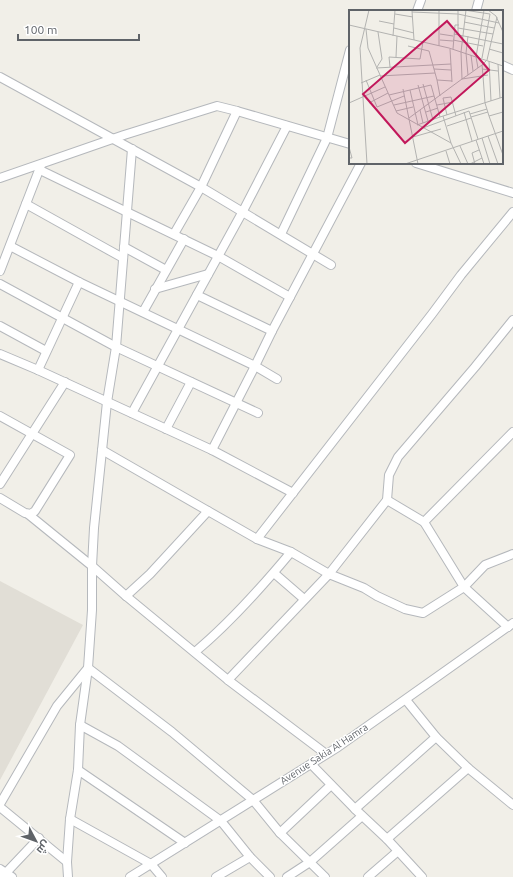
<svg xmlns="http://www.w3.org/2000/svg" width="513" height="877" font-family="Ubuntu,Cairo,sans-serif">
<rect width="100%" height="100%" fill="#f1efe8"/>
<polygon fill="#e1ded6" points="0,581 83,625 0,780"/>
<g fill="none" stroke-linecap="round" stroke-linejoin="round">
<g stroke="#b5b8bc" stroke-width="10">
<g id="minor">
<polyline points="417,11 421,0"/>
<polyline points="476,11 479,0"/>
<polyline points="502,65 513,70"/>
<polyline points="0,77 201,187 331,265"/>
<polyline points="416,163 513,193"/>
<polyline points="40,170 218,256 290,297"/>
<polyline points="0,178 124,135 217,106 237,111 350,144"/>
<polyline points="26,204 123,258"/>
<polyline points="174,234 201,187 237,111"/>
<polyline points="281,234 327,138 350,50"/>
<polyline points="10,246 79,282 255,366 277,379"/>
<polyline points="124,247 166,270"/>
<polyline points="0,271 41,165"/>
<polyline points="0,284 116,347 258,413"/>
<polyline points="155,289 208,274"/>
<polyline points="197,295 272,331"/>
<polyline points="143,312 184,239"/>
<polyline points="0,326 46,351"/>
<polyline points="0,354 38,370 212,450 255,366 272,331 361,163"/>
<polyline points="38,370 79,282"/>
<polyline points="132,413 243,211 287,126"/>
<polyline points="0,416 70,455 35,511 31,514 25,513 0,498"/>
<polyline points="166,429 191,382"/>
<polyline points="102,450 208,511"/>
<polyline points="212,450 293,493"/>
<polyline points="0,484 65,382"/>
<polyline points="387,500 424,522"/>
<polyline points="28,514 92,566 126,596 228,680 326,754"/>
<polyline points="257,539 432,314 461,275 513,212"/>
<polyline points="274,573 304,599"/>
<polyline points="126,596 150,574 208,511 257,539 291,552 329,574 364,588 377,596 405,609 423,613 464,587 485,565 513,554"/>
<polyline points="508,627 464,587 424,522 513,432"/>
<path d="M195,652C230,623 261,588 291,552"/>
<polyline points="228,680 329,574 387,500 389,475 398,457 475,367 513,320"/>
<polyline points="406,700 436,737 468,768 513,805"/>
<polyline points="80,725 88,668 172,732 253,800 280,833 325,877"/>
<polyline points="311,764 355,809 387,839 422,877"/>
<polyline points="78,770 185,843"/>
<polyline points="0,804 57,706 88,668 92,610 92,566 94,528 107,402 116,347 132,149"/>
<polyline points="0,807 67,862 68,877"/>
<polyline points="355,809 436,737"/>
<polyline points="70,819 151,864 162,877"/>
<polyline points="280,833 331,785"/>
<polyline points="387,839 468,768"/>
<polyline points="67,862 70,819 78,770 80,725 118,746 221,821 250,857 270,877"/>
<polyline points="0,869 12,877"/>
<polyline points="2,877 39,838"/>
<polyline points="130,877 338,747 513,623"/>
<polyline points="216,877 250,857"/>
<polyline points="287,877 310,862 362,816"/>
<polyline points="368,877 398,851"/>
</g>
</g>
<use href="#minor" stroke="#fff" stroke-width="8"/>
</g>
<g text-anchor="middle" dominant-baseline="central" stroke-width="3" stroke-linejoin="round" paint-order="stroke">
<g font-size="10" fill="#5f6368" stroke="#fff">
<text transform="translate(324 754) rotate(-33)">Avenue Sakia Al Hamra</text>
</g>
</g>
<g transform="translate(349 10)">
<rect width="154" height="154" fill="#f1efe8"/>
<path fill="none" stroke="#b3b3b1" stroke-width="1" d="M115,0L141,4L133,48M117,0L112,42L113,69L119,65M139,0L147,6L150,13M63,1L65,30M63,2L109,4V0M46,4L64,7M148,7L138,50L133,55L134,66L136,93L140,106L154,102M30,11L45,14M115,12L145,18M0,15L100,38L154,56M45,18L65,23M109,18L144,24M17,19L19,38L48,103L102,133M91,24L104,26M105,24L154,34M109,25V4L150,13L154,22M44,26L46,0M119,26L117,43L119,65L133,55M91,30L104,31M104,30L134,36M59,36L80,41L88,70L103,71M90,36V0M101,39L103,72M104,39L106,15H110M140,39L154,43M122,45L124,61M47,47L48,26M140,51L142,91M149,54L151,88M28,57L33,49L29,22M41,57L40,47L71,49L74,32M27,58L102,54M129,58L127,47L135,0M85,59L102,60M133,59L149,61M31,66L86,63M17,70L28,97L55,86M88,70L91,86M12,73L31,65M74,74L84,110M69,75L79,111M54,79L69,154M61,80L69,115M40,85L82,75L91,107L68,115M0,93L36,77M20,93L39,83M45,95L85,86M88,95L104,92M71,100L74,113M47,101L64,97M120,101L129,129M77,102L89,98M115,102L123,131M121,104L138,99M98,105L94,88L102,87L107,106M94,106L102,133L112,154M140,106L154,145M91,107L154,87M122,107L139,102M60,108L113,69L139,65M98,116L122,108M74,118L120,101M64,127L92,119M133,128L141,154M127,130L135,154M111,136L119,154M0,137L3,148H0M97,141L101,154M18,154L11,38L20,0M56,154L139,126M121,154L133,148M126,154L123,143L130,140M149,154L139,126L154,121"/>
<path fill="#c2185b" fill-opacity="0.15" stroke="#c2185b" stroke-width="2" d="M98,11L140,60L56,133L14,84Z"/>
<rect width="154" height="154" fill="none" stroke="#5f6368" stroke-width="2"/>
</g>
<g transform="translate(36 841) rotate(131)" stroke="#ffffff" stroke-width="3" paint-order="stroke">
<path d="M0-3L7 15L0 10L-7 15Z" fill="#5f6368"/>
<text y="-6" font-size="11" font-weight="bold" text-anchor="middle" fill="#5f6368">ش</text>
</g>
<path d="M18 34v6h121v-6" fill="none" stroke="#5f6368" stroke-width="2"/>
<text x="24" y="34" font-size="12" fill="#5f6368" stroke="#ffffff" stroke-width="3" paint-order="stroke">100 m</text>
</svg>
